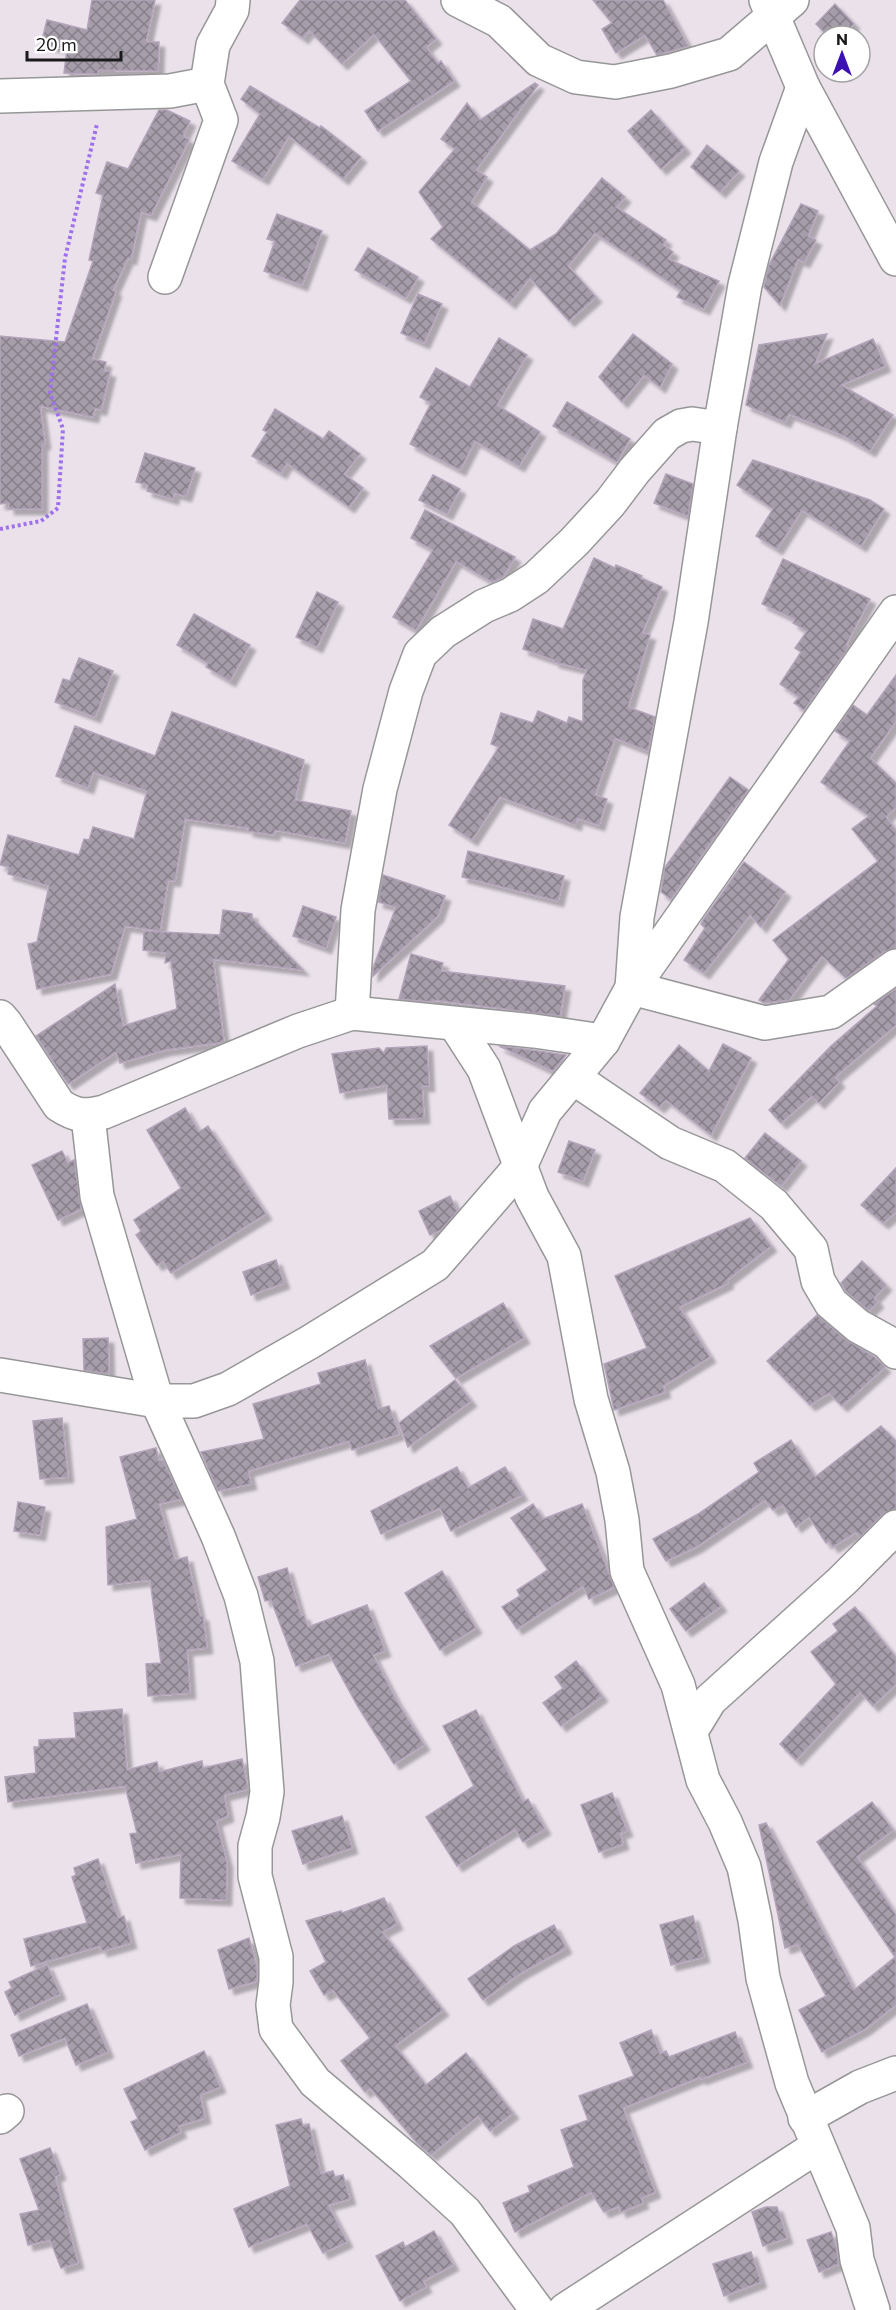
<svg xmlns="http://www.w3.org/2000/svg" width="896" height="2310" font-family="Commissioner,sans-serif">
<defs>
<pattern id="building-cross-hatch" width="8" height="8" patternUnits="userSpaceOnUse" patternTransform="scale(1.5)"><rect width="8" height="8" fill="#a59da9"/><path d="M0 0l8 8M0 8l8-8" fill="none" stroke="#867f89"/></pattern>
<filter id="shadow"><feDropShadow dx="5.5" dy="5.5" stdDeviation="1.5" flood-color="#0004"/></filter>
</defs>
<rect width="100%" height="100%" fill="#eae1eb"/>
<g fill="url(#building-cross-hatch)" stroke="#b4a4bb" stroke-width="1.5" filter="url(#shadow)">
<polygon points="92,0 155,0 146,42 159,42 158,71 98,70 98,74 64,73 67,49 41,44 47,20 87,30"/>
<polygon points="300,0 405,0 436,39 426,47 438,64 441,61 454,81 378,131 365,111 411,81 374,34 342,64 309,30 303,38 282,23"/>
<polygon points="593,0 663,0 688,46 657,55 645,35 616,53 602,29 612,23"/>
<polygon points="835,4 854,24 842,36 828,36 816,24"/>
<polygon points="535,83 538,85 476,170 487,177 471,202 530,250 556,234 602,178 625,197 616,207 666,240 663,245 673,252 668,259 719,281 704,309 677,297 681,290 595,233 568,266 596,297 569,321 530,278 510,303 431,239 443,227 419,192 455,149 441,139 467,103 480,120"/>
<polygon points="250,86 320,128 321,126 361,157 343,179 289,136 263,179 232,161 260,114 241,99"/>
<polygon points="159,110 167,110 190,121 183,136 189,140 151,215 141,212 131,259 128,258 113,290 116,291 92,359 106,362 104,371 110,372 101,410 95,408 93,417 40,406 45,444 42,444 42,509 9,509 9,503 0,504 0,336 65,342 93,261 89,260 103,195 96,193 107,162 128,169"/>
<polygon points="651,110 685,148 661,169 628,131"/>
<polygon points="707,145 739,171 720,192 691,167"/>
<polygon points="801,204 818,211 808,236 816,240 804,262 798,259 780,305 764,287 769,265"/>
<polygon points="277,214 322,231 302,285 264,271 275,241 267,239"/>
<polygon points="368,248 418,277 406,298 355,270"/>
<polygon points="418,294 442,304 424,343 401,333"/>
<polygon points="633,334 672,364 660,387 644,375 622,402 599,377"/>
<polygon points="827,334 815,364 873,339 885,366 841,385 893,415 870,451 842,435 789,414 785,422 746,405 759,345"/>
<polygon points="499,338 527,355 497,405 540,432 519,466 475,441 460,470 410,444 431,403 420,397 436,368 470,387"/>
<polygon points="567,402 630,439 617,462 553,426"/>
<polygon points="275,409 323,439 329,431 360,454 344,474 363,488 349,507 287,463 281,473 252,456 267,432 263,430"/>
<polygon points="145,453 195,468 186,496 174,493 173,499 147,491 148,485 136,482"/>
<polygon points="753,460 870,500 884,509 861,546 802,510 777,549 756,536 773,509 737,485"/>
<polygon points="666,474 693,484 688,516 654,503"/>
<polygon points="433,475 460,489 447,514 419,500"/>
<polygon points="425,510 515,557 503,577 492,582 456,561 416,630 393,617 433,550 411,538"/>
<polygon points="594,558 615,568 616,565 642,576 641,578 662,587 642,633 650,635 628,707 655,717 648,751 615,738 595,795 607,799 599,825 577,818 576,825 500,797 472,840 449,825 499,747 491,744 501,713 533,723 538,711 567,723 569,717 583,722 583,680 587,670 554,662 554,660 523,649 533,619 563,629"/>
<polygon points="783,559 870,599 846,645 849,647 804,710 794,703 799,697 780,684 801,652 795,648 807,631 793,623 795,619 762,604"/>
<polygon points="317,592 338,602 317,647 296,637"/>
<polygon points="194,614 250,645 230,681 206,667 208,663 177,645"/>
<polygon points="79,658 113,671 95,717 55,702 63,679 70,681"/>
<polygon points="896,675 896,721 870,758 896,783 896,807 886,817 896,830 896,948 885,951 846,978 822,956 789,1000 764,1003 759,1000 789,959 773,940 878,861 852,829 869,816 821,782 850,741 835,731 853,705 867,715"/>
<polygon points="172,712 304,760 295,800 351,811 345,843 275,830 274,835 248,831 249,828 185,819 175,881 168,880 160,931 125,926 111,974 37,989 28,944 37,942 49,886 8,874 9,867 0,865 8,835 79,855 84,839 89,840 93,827 134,839 147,791 93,772 88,788 56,776 75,726 155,756"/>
<polygon points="730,777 748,790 671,899 661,892 665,867"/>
<polygon points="468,851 564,876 558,901 462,877"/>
<polygon points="744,862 785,892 761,927 750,915 704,973 684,960 705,928 701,924 703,920"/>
<polygon points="383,875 445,896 438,916 373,976 373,968 396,907 378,902"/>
<polygon points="303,906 336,917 326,948 293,936"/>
<polygon points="223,910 252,914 252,918 303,970 213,959 224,1042 165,1050 120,1063 116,1052 68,1084 36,1036 115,984 123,1026 177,1009 171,961 165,963 166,953 143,950 144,931 220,935"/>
<polygon points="411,954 443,963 441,971 565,986 560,1016 433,1000 433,1002 399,999"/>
<polygon points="896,989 896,1025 835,1077 839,1082 819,1103 812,1096 781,1123 769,1110 831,1046 877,1006 874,1004"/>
<polygon points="723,1044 751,1058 711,1135 666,1100 659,1107 640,1093 679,1045 709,1071"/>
<polygon points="427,1046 429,1086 422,1086 424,1118 389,1119 387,1085 340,1093 332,1054 379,1048 384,1053 386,1048"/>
<polygon points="499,1046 532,1050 566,1055 553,1071"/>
<polygon points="185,1108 199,1132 208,1126 266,1214 171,1273 163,1261 157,1265 136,1235 141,1231 134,1220 181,1188 147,1130"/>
<polygon points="765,1133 801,1161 781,1186 745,1158"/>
<polygon points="569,1141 595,1150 583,1181 558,1172"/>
<polygon points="62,1151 68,1163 74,1160 81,1209 58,1220 32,1165"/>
<polygon points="896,1168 896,1212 883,1223 861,1205"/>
<polygon points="450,1196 457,1211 441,1230 430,1235 419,1211"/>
<polygon points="750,1218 771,1246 727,1280 728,1283 679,1307 710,1357 663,1386 665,1392 614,1410 604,1364 647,1348 615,1276"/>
<polygon points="276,1260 284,1283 251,1295 243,1272"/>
<polygon points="862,1261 886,1285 874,1298 878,1302 869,1311 846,1291 841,1283"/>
<polygon points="503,1303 524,1338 456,1378 430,1346"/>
<polygon points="817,1315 846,1340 875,1357 885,1367 842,1406 829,1393 810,1405 767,1361"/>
<polygon points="108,1338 109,1374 84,1370 83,1339"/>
<polygon points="365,1360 378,1409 389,1406 399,1434 352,1450 349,1441 248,1471 251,1484 218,1491 201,1452 264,1439 253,1404 321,1384 318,1373"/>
<polygon points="455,1380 471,1401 408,1447 399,1423"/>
<polygon points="62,1418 68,1477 40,1479 33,1421"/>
<polygon points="881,1426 896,1441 896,1509 883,1514 860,1537 856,1532 833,1547 829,1541 826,1543 809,1517 796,1527 783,1505 773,1510 765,1500 696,1547 666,1561 653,1539 698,1514 759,1472 754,1463 791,1440 815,1477"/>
<polygon points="156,1448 159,1461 163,1460 181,1499 159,1504 175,1560 187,1557 200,1616 203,1616 207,1648 187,1650 190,1693 148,1696 146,1664 161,1663 150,1580 108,1585 106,1527 137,1519 120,1457"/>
<polygon points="457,1467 468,1488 505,1467 522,1495 451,1531 440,1508 381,1534 371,1511"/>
<polygon points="18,1502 45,1507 40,1535 14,1531"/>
<polygon points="533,1504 543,1519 582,1504 614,1587 589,1599 583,1586 517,1629 502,1607 520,1596 517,1590 548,1570 511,1518"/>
<polygon points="287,1568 301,1616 304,1615 308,1627 367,1605 385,1651 373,1655 396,1700 424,1745 394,1764 357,1705 329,1654 296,1666 271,1600 265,1601 258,1577"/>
<polygon points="442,1571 476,1628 440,1650 405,1593"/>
<polygon points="704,1583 721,1606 686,1631 670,1609"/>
<polygon points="855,1607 896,1657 896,1684 873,1706 860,1692 796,1760 780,1744 836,1684 811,1652 838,1631 833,1624"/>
<polygon points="576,1661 602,1696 561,1726 543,1703 563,1688 555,1677"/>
<polygon points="122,1709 127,1770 157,1762 159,1772 202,1761 203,1768 242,1759 248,1789 224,1795 228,1816 216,1821 227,1863 226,1900 180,1898 181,1854 136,1863 130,1834 137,1833 125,1786 8,1802 5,1777 36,1773 34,1747 39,1747 39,1740 76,1738 74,1713"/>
<polygon points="476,1710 523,1802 528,1799 545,1829 523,1842 515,1829 457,1866 426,1817 474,1786 443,1726"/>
<polygon points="612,1793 627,1831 620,1833 623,1844 599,1852 581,1805"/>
<polygon points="872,1802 893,1830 857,1857 896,1915 896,2005 865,2029 822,2052 799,2010 826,1996 798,1944 785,1948 759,1825 766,1823 854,1990 895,1957 817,1842"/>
<polygon points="342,1816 352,1848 303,1864 292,1831"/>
<polygon points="98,1859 118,1918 124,1916 131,1943 102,1951 100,1946 31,1966 24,1939 87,1923 72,1877 76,1875 74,1868"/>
<polygon points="384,1898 397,1924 382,1932 443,2010 395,2046 426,2085 466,2053 513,2113 490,2131 478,2116 431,2155 417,2143 370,2088 365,2092 341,2061 370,2038 333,1990 324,1995 310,1971 326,1962 306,1921 341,1911 342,1913"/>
<polygon points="693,1916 704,1957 671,1965 660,1925"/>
<polygon points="554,1925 566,1948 521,1973 483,2000 468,1979 514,1946"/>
<polygon points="249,1938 257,1968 257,1981 229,1989 218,1950"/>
<polygon points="47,1965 60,1994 15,2015 5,1992 12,1988 9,1982"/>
<polygon points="87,2004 108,2052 76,2065 65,2038 19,2056 11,2035"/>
<polygon points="651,2030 660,2054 666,2051 669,2057 735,2032 747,2062 701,2079 700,2077 623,2108 655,2192 641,2198 643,2203 621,2212 619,2206 604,2212 591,2192 515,2232 503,2203 530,2192 528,2186 574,2167 561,2130 588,2120 579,2096 634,2076 620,2043"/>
<polygon points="204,2051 220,2087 200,2095 205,2118 178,2126 181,2132 145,2150 131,2122 138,2119 124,2089"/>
<polygon points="301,2119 303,2126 309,2124 321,2174 333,2171 335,2177 343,2175 350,2199 328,2205 347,2242 323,2253 307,2224 249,2247 234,2209 290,2186 276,2125"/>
<polygon points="50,2148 60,2174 55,2177 78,2263 61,2268 50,2240 28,2245 20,2214 39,2210 20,2159"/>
<polygon points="766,2207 777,2207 787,2238 763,2246 752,2212"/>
<polygon points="434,2231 453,2265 423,2281 426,2287 400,2301 376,2256 403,2242 405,2247"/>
<polygon points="831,2232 836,2247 839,2264 819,2272 807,2240"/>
<polygon points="751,2252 761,2282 724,2296 713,2264"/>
</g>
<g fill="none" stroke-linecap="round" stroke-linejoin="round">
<g stroke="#979797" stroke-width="36">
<g id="minor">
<polyline points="458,0 499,21 539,60 576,77 615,82 671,71 729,54 792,0"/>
<polyline points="766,0 803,87 896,259"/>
<polyline points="803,87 776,162 745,285 720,428 691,622 637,917 632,988 765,1023 831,1012 896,966"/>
<polyline points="0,96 170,91 207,84"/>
<polyline points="165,277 221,120 207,84 213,45 232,10 233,0"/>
<polyline points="352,1013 358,910 380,789 406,691 420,654 443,632 484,606 510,595 536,578 574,542 610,503 635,470 667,434 681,426 692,424 720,428"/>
<path d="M0,1017L6,1024L59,1105C76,1116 84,1117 104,1112L298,1031L352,1013L534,1031L603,1041"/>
<polyline points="455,1024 484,1069 532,1197 564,1256 591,1399 613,1472 622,1520 627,1571 678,1685 703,1780 725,1822 744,1867 755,1920 763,1978 792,2083 853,2228 857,2260 873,2310"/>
<polyline points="574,1078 670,1143 725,1166 774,1205 811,1249 818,1281 831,1303 858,1326 887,1342 896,1352"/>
<polyline points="88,1116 97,1196 157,1401 218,1536 241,1596 257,1661 267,1792 263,1817 255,1846 255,1876 276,1957 276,1982 273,2005 276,2029 315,2082 411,2163 465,2212 537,2310"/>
<polyline points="0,1375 157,1401 194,1401 228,1389 310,1342 435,1265 520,1167 545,1111 603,1041 632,988 896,612"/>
<polyline points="691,1731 710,1700 842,1581 896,1527"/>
<polyline points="0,2117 7,2111"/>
<polyline points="805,2118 860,2087 896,2073"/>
<polyline points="565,2310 818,2146"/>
</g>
</g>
<polyline stroke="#9e70ec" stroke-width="4" stroke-dasharray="3 3" stroke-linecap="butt" points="0,529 41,521 58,508 63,429 50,393 65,258 97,124"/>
<use href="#minor" stroke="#fff" stroke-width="33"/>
</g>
<g transform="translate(842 54)"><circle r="28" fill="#ffffff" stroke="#a3a3a3" stroke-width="1.5"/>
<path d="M0-4.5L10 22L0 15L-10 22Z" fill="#3c11b4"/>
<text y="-9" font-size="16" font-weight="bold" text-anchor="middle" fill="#1a1a1a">N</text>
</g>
<path d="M27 51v9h94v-9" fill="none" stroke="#1a1a1a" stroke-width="3"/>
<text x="36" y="51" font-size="18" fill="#1a1a1a" stroke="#ffffff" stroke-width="4.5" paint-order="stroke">20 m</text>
</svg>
